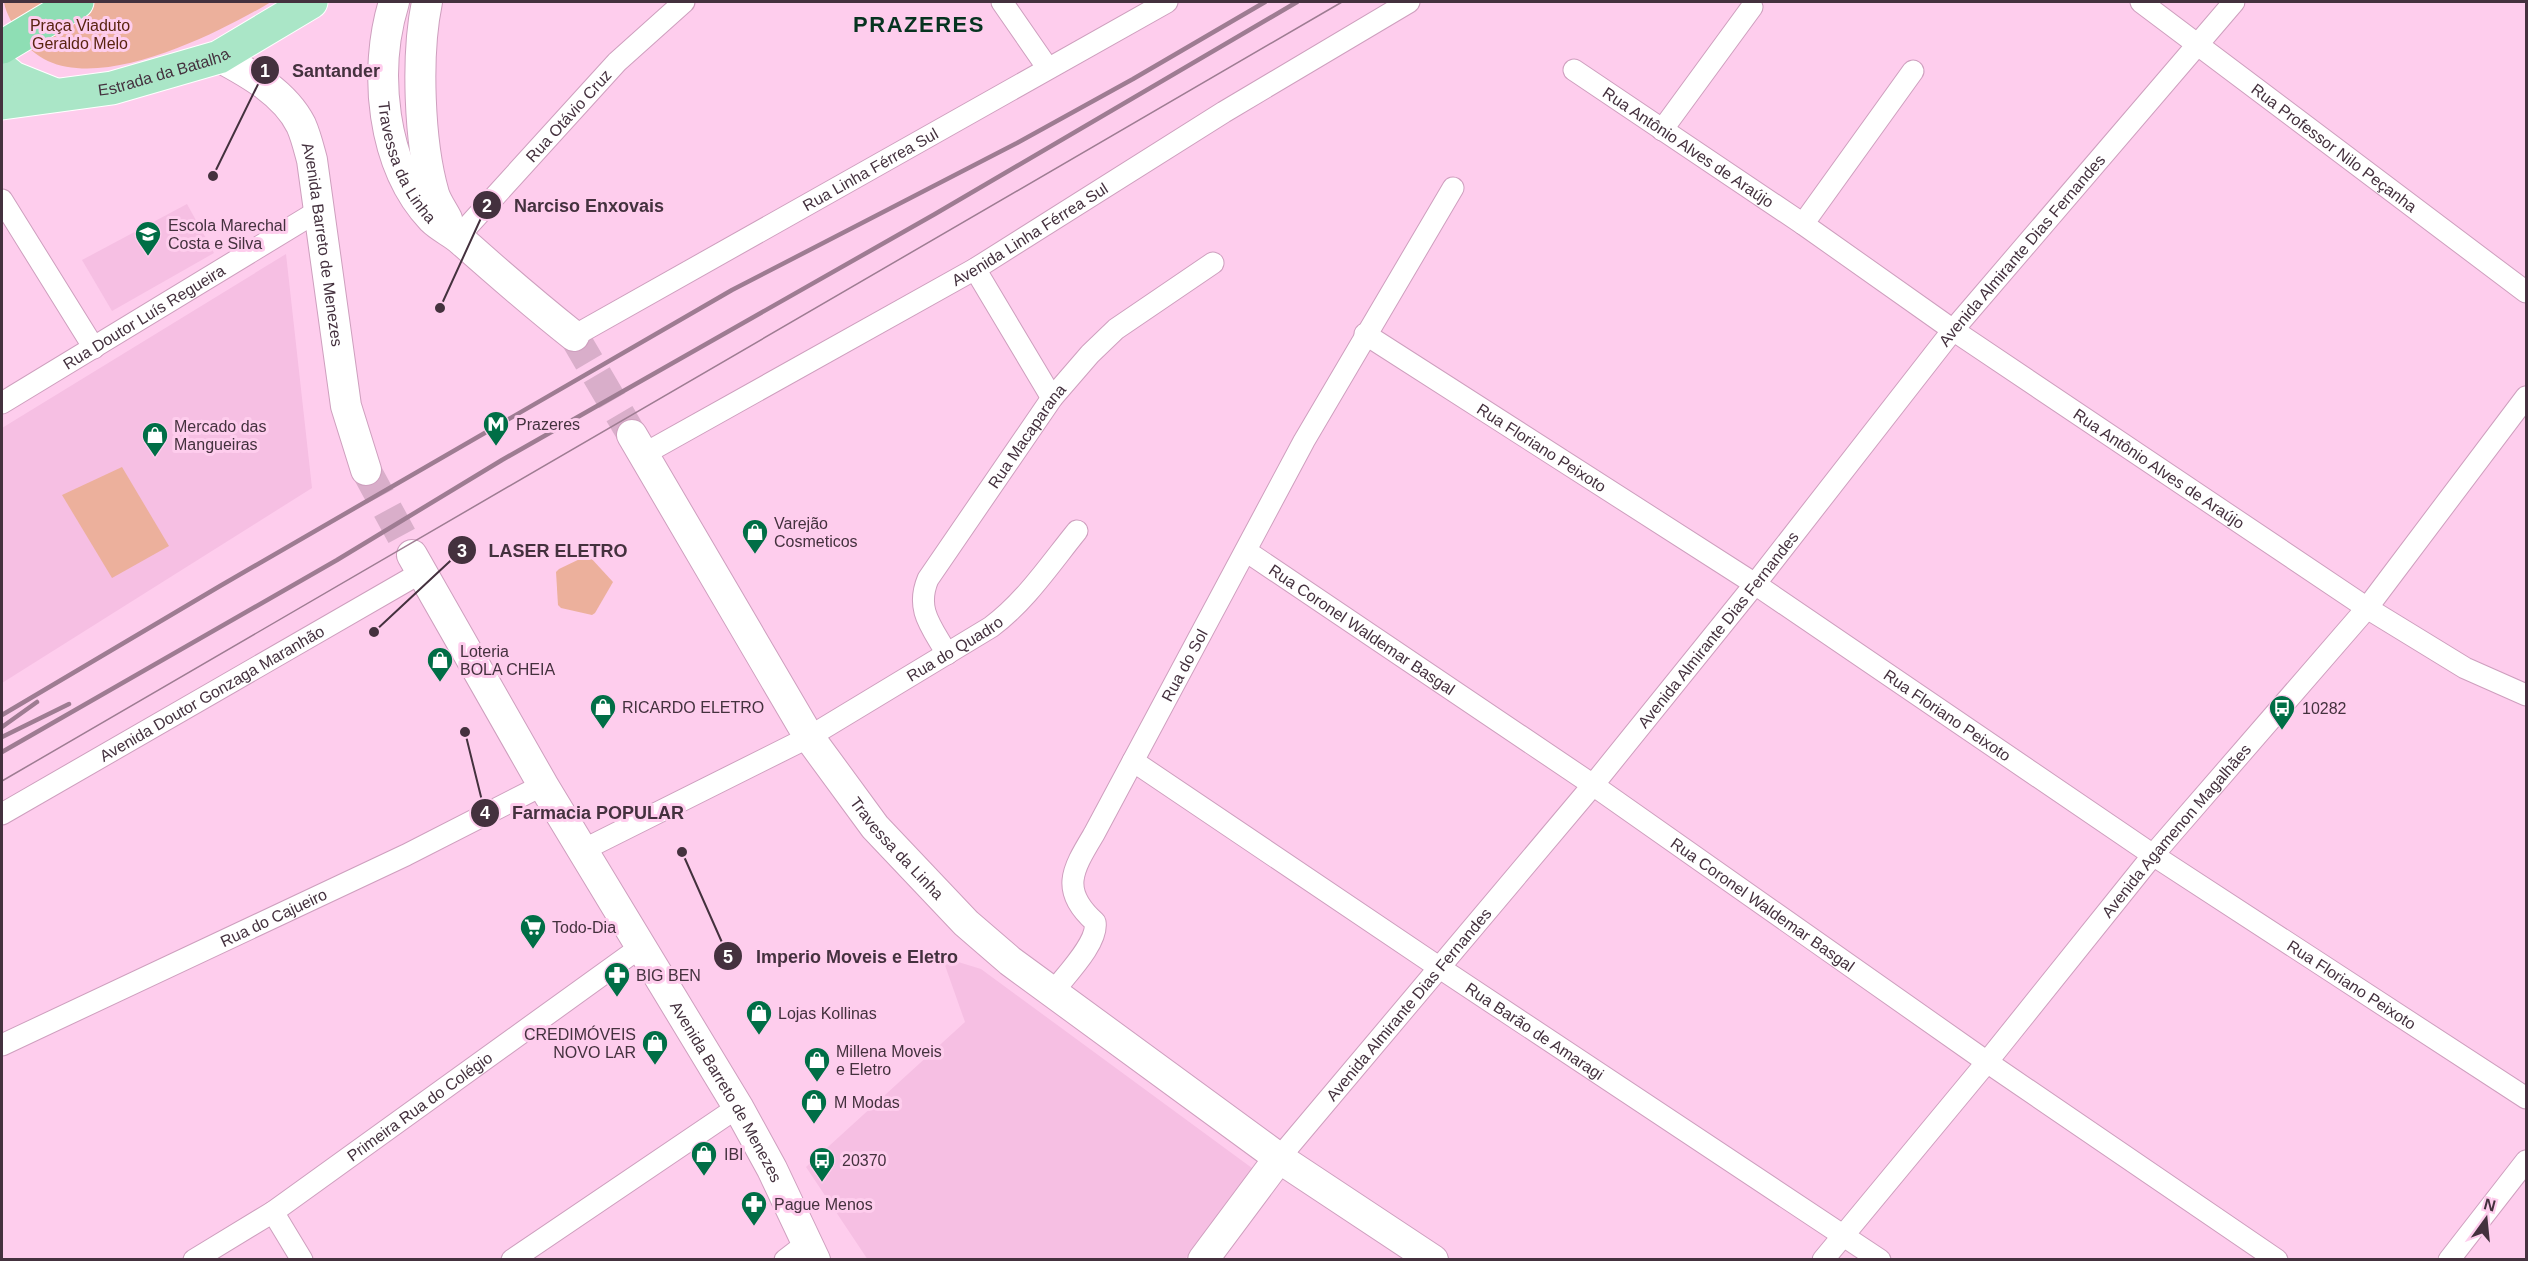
<svg xmlns="http://www.w3.org/2000/svg" width="2528" height="1261" font-family="Arial,sans-serif">
<rect width="100%" height="100%" fill="#fecded"/>
<g fill="#f6bfe3">
<polygon points="187,204 214,253 112,311 82,260"/>
<polygon points="286,254 312,488 2,683 2,428"/>
<polygon points="942,957 981,969 1256,1171 1185,1259 868,1260 806,1167 965,1022"/>
</g>
<g fill="#ecb09c">
<path d="M4,2H271C215,35 66,113 19,35C13,24 6,14 4,2Z"/>
<polygon points="122,467 169,546 112,578 62,495"/>
<polygon points="586,556 590,557 613,582 595,613 592,615 561,608 558,605 556,572 559,569"/>
</g>
<g fill="none" stroke-linecap="round" stroke-linejoin="round">
<g stroke="#d9aeca" stroke-width="30" stroke-dasharray="30 15" stroke-linecap="butt">
<polyline points="574,336 632,435"/>
<polyline points="366,470 412,555"/>
</g>
<g stroke="#ce9fbe" stroke-width="23">
<g id="minor">
<polyline points="1002,2 1047,67"/>
<path id="s1" d="M2141,2L2526,292"/>
<path id="s2" d="M1574,70L1803,224L1953,330L2367,608L2465,668L2526,695"/>
<polyline points="1662,130 1752,7"/>
<polyline points="2,200 94,348"/>
<polyline points="1803,224 1913,71"/>
<path id="s3" d="M458,237L617,62L684,2"/>
<polyline points="975,269 1052,398"/>
<path id="s4" d="M1365,334L1755,584L2153,855L2526,1098"/>
<path id="s5" d="M574,336L1167,2"/>
<path id="s6" d="M2,403L318,211"/>
<path id="s7" d="M644,454L975,269L1224,112L1409,2"/>
<path id="s8" d="M1246,551L1593,785L1987,1062L2277,1260"/>
<path id="s9" d="M947,654C932,627 915,610 928,579L1052,398L1090,354L1116,329L1213,263"/>
<path id="s10" d="M1133,761L1440,968L1880,1260"/>
<path id="s11" d="M2,814L422,572"/>
<path id="s12" d="M583,850L809,737L991,627C1025,602 1051,563 1077,531"/>
<path id="s13" d="M1053,992C1065,976 1099,942 1095,922C1059,890 1073,869 1094,834L1304,441L1453,188"/>
<path id="s14" d="M2,1045L406,855L543,785"/>
<path id="s15" d="M1279,1158L1593,785L1755,584L1953,330L2234,2"/>
<polyline points="273,1212 302,1260"/>
<path id="s16" d="M194,1260L273,1212L642,946"/>
<polyline points="512,1260 738,1107"/>
<polyline points="785,1260 807,1243"/>
<path id="s17" d="M1823,1260L1987,1062L2153,855L2367,608L2526,397"/>
<polyline points="2449,1260 2526,1161"/>
</g>
</g>
<g stroke="#ce9fbe" stroke-width="32">
<g id="secondary">
<path id="s18" d="M394,2C373,70 381,165 432,219C441,228 452,232 462,241C498,273 535,305 574,336"/>
<path d="M427,2C416,55 419,142 434,194C437,203 443,211 447,219"/>
<path id="s19" d="M219,57C249,73 285,93 301,125C306,136 309,149 312,160L346,406L366,470"/>
<path id="s20" d="M632,435L809,737L875,827L966,923L1010,961L1279,1158L1433,1260"/>
<path id="s21" d="M412,555L543,785L738,1107L772,1169L815,1260"/>
<polyline points="1203,1260 1279,1158"/>
</g>
</g>
<g stroke="#fff" stroke-width="35">
<g id="primary">
<polyline points="2,69 13,78 53,94"/>
<path id="s22" d="M2,103L112,88L219,57L311,2"/>
</g>
</g>
<g stroke="#fff" stroke-width="35">
<polyline id="trunk" points="2,47 77,2"/>
</g>
<use href="#minor" stroke="#fff" stroke-width="21"/>
<use href="#secondary" stroke="#fff" stroke-width="30"/>
<use href="#primary" stroke="#aae6c7" stroke-width="33"/>
<use href="#trunk" stroke="#8edeb4" stroke-width="33"/>
<polyline stroke="#9e7c92" stroke-width="1.5" points="2,781 1342,2"/>
<g stroke="#9e7c92" stroke-width="4.5">
<polyline points="2,715 220,586 732,290 1017,143 1133,79 1265,2"/>
<polyline points="2,727 37,702"/>
<polyline points="2,737 69,704"/>
<polyline points="2,752 337,560 502,460 935,214 1297,2"/>
</g>
</g>
<defs>
<g id="school-pin" transform="scale(1.35)"><path d="M0 17L-7.5 6A9.5 9.5 0 1 1 7.5 6Z" fill="#006e46" stroke="#fecded"/><path d="M0-5L7-2L0 1L-7-2ZM-4 1L0 2.5L4 1V4Q0 6-4 4Z" fill="#fff"/></g>
<g id="metro-pin" transform="scale(1.35)"><path d="M0 17L-7.5 6A9.5 9.5 0 1 1 7.5 6Z" fill="#006e46" stroke="#fecded"/><path d="M-5.5 5V-5H-3L0 0L3-5H5.5V5H3V-.5L0 4L-3-.5V5Z" fill="#fff"/></g>
<g id="shop-pin" transform="scale(1.35)"><path d="M0 17L-7.5 6A9.5 9.5 0 1 1 7.5 6Z" fill="#006e46" stroke="#fecded"/><path d="M-5-2.5h2.3a2.7 3.5 0 0 1 5.4 0H5L5.5 6h-11ZM-1.5-2.5h3a1.5 2.3 0 0 0-3 0Z" fill="#fff"/></g>
<g id="bus-pin" transform="scale(1.35)"><path d="M0 17L-7.5 6A9.5 9.5 0 1 1 7.5 6Z" fill="#006e46" stroke="#fecded"/><path d="M-5-6H5V4H4V6H2V4H-2V6H-4V4H-5ZM-3.5-4V0h7V-4ZM-3.5 1.2v1.5H-2V1.2ZM2 1.2v1.5H3.5V1.2Z" fill="#fff"/></g>
<g id="supermarket-pin" transform="scale(1.35)"><path d="M0 17L-7.5 6A9.5 9.5 0 1 1 7.5 6Z" fill="#006e46" stroke="#fecded"/><path d="M-6-5.5h2.5l.6 2H6L4.5 2H-2.5L-4.4-4H-6ZM-1.5 3.2a1.3 1.3 0 1 0 .1 0ZM3 3.2a1.3 1.3 0 1 0 .1 0Z" fill="#fff"/></g>
<g id="pharmacy-pin" transform="scale(1.35)"><path d="M0 17L-7.5 6A9.5 9.5 0 1 1 7.5 6Z" fill="#006e46" stroke="#fecded"/><path d="M-2-6h4v4h4v4h-4v4h-4v-4h-4v-4h4Z" fill="#fff"/></g>
</defs>
<g fill-rule="evenodd">
<use href="#school-pin" x="148" y="234"/>
<use href="#metro-pin" x="496" y="424"/>
<use href="#shop-pin" x="155" y="435"/>
<use href="#shop-pin" x="755" y="532"/>
<use href="#shop-pin" x="440" y="660"/>
<use href="#shop-pin" x="603" y="707"/>
<use href="#bus-pin" x="2282" y="708"/>
<use href="#supermarket-pin" x="533" y="927"/>
<use href="#pharmacy-pin" x="617" y="975"/>
<use href="#shop-pin" x="759" y="1013"/>
<use href="#shop-pin" x="655" y="1043"/>
<use href="#shop-pin" x="817" y="1060"/>
<use href="#shop-pin" x="814" y="1102"/>
<use href="#shop-pin" x="704" y="1154"/>
<use href="#bus-pin" x="822" y="1160"/>
<use href="#pharmacy-pin" x="754" y="1204"/>
</g>
<g text-anchor="middle" dominant-baseline="central" stroke-width="6" stroke-linejoin="round" paint-order="stroke">
<g font-size="16" fill="#592410" stroke="#fecded">
<text x="80" y="25">Praça Viaduto<tspan x="80" dy="18">Geraldo Melo</tspan></text>
</g>
<g font-size="16" fill="#44313e" stroke="#fecded">
<text stroke="none"><textPath href="#s22" startOffset="165">Estrada da Batalha</textPath></text>
<text stroke="none"><textPath href="#s3" startOffset="164">Rua Otávio Cruz</textPath></text>
<text stroke="none"><textPath href="#s2" startOffset="138">Rua Antônio Alves de Araújo</textPath></text>
<text stroke="none"><textPath href="#s1" startOffset="242">Rua Professor Nilo Peçanha</textPath></text>
<text stroke="none"><textPath href="#s18" startOffset="166">Travessa da Linha</textPath></text>
<text stroke="none"><textPath href="#s5" startOffset="340">Rua Linha Férrea Sul</textPath></text>
<text stroke="none"><textPath href="#s7" startOffset="444">Avenida Linha Férrea Sul</textPath></text>
<text stroke="none"><textPath href="#s19" startOffset="230">Avenida Barreto de Menezes</textPath></text>
<text stroke="none"><textPath href="#s15" startOffset="1173">Avenida Almirante Dias Fernandes</textPath></text>
<text stroke="none"><textPath href="#s6" startOffset="166">Rua Doutor Luís Regueira</textPath></text>
<text stroke="none"><textPath href="#s9" startOffset="255">Rua Macaparana</textPath></text>
<text stroke="none"><textPath href="#s4" startOffset="210">Rua Floriano Peixoto</textPath></text>
<text stroke="none"><textPath href="#s2" startOffset="708">Rua Antônio Alves de Araújo</textPath></text>
<text stroke="none"><textPath href="#s8" startOffset="140">Rua Coronel Waldemar Basgal</textPath></text>
<text stroke="none"><textPath href="#s15" startOffset="687">Avenida Almirante Dias Fernandes</textPath></text>
<text stroke="none"><textPath href="#s12" startOffset="423">Rua do Quadro</textPath></text>
<text stroke="none"><textPath href="#s13" startOffset="375">Rua do Sol</textPath></text>
<text stroke="none"><textPath href="#s11" startOffset="242">Avenida Doutor Gonzaga Maranhão</textPath></text>
<text stroke="none"><textPath href="#s4" startOffset="696">Rua Floriano Peixoto</textPath></text>
<text stroke="none"><textPath href="#s17" startOffset="556">Avenida Agamenon Magalhães</textPath></text>
<text stroke="none"><textPath href="#s20" startOffset="492">Travessa da Linha</textPath></text>
<text stroke="none"><textPath href="#s8" startOffset="626">Rua Coronel Waldemar Basgal</textPath></text>
<text stroke="none"><textPath href="#s14" startOffset="300">Rua do Cajueiro</textPath></text>
<text stroke="none"><textPath href="#s4" startOffset="1182">Rua Floriano Peixoto</textPath></text>
<text stroke="none"><textPath href="#s15" startOffset="201">Avenida Almirante Dias Fernandes</textPath></text>
<text stroke="none"><textPath href="#s10" startOffset="484">Rua Barão de Amaragi</textPath></text>
<text stroke="none"><textPath href="#s21" startOffset="622">Avenida Barreto de Menezes</textPath></text>
<text stroke="none"><textPath href="#s16" startOffset="273">Primeira Rua do Colégio</textPath></text>
</g>
<g font-size="16" fill="#44313e" stroke="#fecded" text-anchor="start">
<text x="168" y="225">Escola Marechal<tspan x="168" dy="18">Costa e Silva</tspan></text>
<text x="516" y="424">Prazeres</text>
<text x="174" y="426">Mercado das<tspan x="174" dy="18">Mangueiras</tspan></text>
<text x="774" y="523">Varejão<tspan x="774" dy="18">Cosmeticos</tspan></text>
<text x="460" y="651">Loteria<tspan x="460" dy="18">BOLA CHEIA</tspan></text>
<text x="622" y="707">RICARDO ELETRO</text>
<text x="2302" y="708">10282</text>
<text x="552" y="927">Todo-Dia</text>
<text x="636" y="975">BIG BEN</text>
<text x="778" y="1013">Lojas Kollinas</text>
<text x="636" y="1034" text-anchor="end">CREDIMÓVEIS<tspan x="636" dy="18">NOVO LAR</tspan></text>
<text x="836" y="1051">Millena Moveis<tspan x="836" dy="18">e Eletro</tspan></text>
<text x="834" y="1102">M Modas</text>
<text x="724" y="1154">IBI</text>
<text x="842" y="1160">20370</text>
<text x="774" y="1204">Pague Menos</text>
</g>
<g font-size="22" font-weight="bold" letter-spacing="1.5" fill="#063320" stroke="#fecded">
<text x="919" y="24">PRAZERES</text>
</g>
</g>
<path fill="none" stroke="#44313e" stroke-width="2" d="M213 176L265 70M440 308L487 205M374 632L462 550M465 732L485 813M682 852L728 956"/>
<g fill="#44313e" stroke="#fecded" stroke-width="2">
<circle cx="213" cy="176" r="6"/>
<circle cx="440" cy="308" r="6"/>
<circle cx="374" cy="632" r="6"/>
<circle cx="465" cy="732" r="6"/>
<circle cx="682" cy="852" r="6"/>
<circle cx="265" cy="70" r="15"/>
<circle cx="487" cy="205" r="15"/>
<circle cx="462" cy="550" r="15"/>
<circle cx="485" cy="813" r="15"/>
<circle cx="728" cy="956" r="15"/>
</g>
<g font-size="18" text-anchor="middle" font-weight="bold" fill="#fff">
<text x="265" y="77">1</text>
<text x="487" y="212">2</text>
<text x="462" y="557">3</text>
<text x="485" y="819">4</text>
<text x="728" y="963">5</text>
</g>
<g font-size="18" text-anchor="middle" font-weight="bold" fill="#44313e" stroke="#fecded" stroke-width="6" stroke-linejoin="round" paint-order="stroke">
<text x="336" y="77">Santander</text>
<text x="589" y="212">Narciso Enxovais</text>
<text x="558" y="557">LASER ELETRO</text>
<text x="598" y="819">Farmacia POPULAR</text>
<text x="857" y="963">Imperio Moveis e Eletro</text>
</g>
<rect width="2528" height="1261" fill="none" stroke="#44313e" stroke-width="6"/>
<g transform="translate(2486 1219) rotate(15)" stroke="#fecded" stroke-width="4.5" paint-order="stroke">
<path d="M0-4.5L10 22L0 15L-10 22Z" fill="#44313e"/>
<text y="-9" font-size="16" font-weight="bold" text-anchor="middle" fill="#44313e">N</text>
</g>
</svg>
